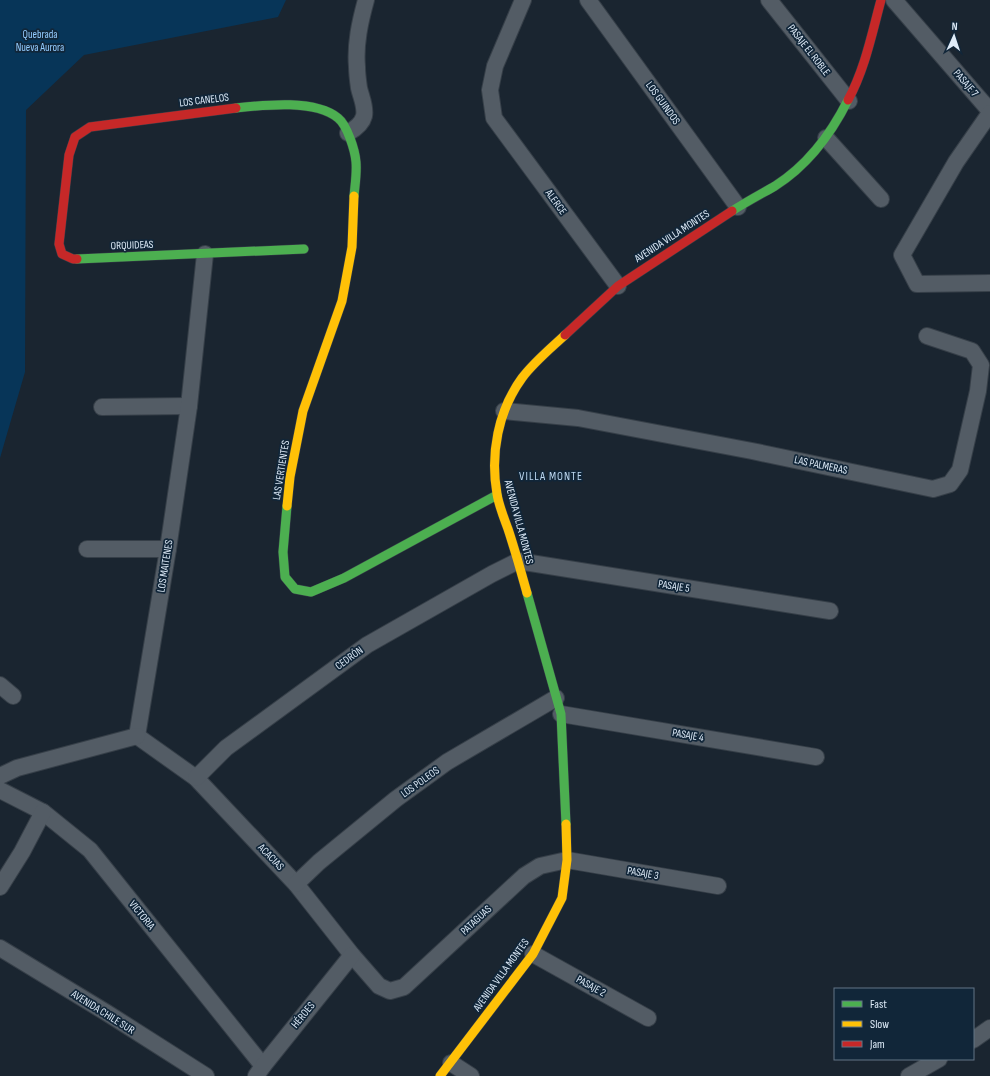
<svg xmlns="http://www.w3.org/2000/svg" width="990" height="1076" font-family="'Sofia Sans Condensed',sans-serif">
<rect width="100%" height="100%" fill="#1a2530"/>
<polygon fill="#073558" points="0,0 286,0 278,17 84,55 26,110 25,372 0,458"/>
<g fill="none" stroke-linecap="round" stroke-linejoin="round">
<g stroke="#363f48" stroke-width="18">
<g id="street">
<polyline points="523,0 495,66 490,90 494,118 618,286"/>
<polyline points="588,0 738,207"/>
<polyline points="769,0 849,101"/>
<polyline points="894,0 990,111"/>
<polyline points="990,113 956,162 902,255 917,284 990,283"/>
<path d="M348,133C355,129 362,124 364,116C366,107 361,97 359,88C358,81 357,74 357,67C355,44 360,22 366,0"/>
<polyline points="826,138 881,199"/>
<polyline points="102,407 189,406"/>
<polyline points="504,411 578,418 752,451 933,489 950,484 960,470 978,391 981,365 972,351 927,336"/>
<polyline points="87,549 168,549"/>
<polyline points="0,685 13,696"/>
<polyline points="561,714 816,757"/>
<polyline points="137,736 196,778 296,884 352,955 379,986 390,991 404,987 524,876 540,866 567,860 718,886"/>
<polyline points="137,736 168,549 189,406 205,254"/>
<polyline points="0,776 17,768 137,736"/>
<polyline points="196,778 226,748 367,645 492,574 518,561 830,611"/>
<polyline points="0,790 43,812 90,850 263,1066"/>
<polyline points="296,884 319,862 396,799 447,762 556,698"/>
<polyline points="0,887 22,852 43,812"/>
<polyline points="0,948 107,1013 206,1076"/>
<polyline points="533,954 648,1018"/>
<polyline points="973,1040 990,1028"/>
<polyline points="451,1063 471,1076"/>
<polyline points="256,1076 263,1066 352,955"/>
<polyline points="909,1076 939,1059"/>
</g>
</g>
<g stroke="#363f48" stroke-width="10">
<g id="fast">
<path d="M236,108C264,105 315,99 338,118C347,125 355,150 356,162C357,173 355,185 354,196"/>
<path d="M732,211C746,202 761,194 775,186C808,165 831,134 848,100"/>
<polyline points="77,259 304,249"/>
<polyline points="287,506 283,552 285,577 295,589 311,592 344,578 497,495"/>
<polyline points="527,593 561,714 566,824"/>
</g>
</g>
<g stroke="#363f48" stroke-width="10">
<g id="slow">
<polyline points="287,506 290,477 303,411 342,301 352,247 354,196"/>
<path d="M527,593C521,572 515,550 508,529C504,518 499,506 497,494C490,454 498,411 522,378C534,362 550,349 565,335"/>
<polyline points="440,1076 533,954 562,898 567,860 566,824"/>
</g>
</g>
<g stroke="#363f48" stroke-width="10">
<g id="jam">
<path d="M848,100C865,69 872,33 881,0"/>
<polyline points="77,259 73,259 62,254 59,244 69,155 75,137 90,127 236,108"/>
<polyline points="565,335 618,286 732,211"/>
</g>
</g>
<use href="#street" stroke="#535c65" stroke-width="16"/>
<use href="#fast" stroke="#4caf50" stroke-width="9"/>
<use href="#slow" stroke="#ffc107" stroke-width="9"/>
<use href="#jam" stroke="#c62828" stroke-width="9"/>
</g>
<g text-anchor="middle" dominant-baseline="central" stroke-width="3.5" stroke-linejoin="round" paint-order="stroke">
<g font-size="11" fill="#93cbfe" stroke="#112639">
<text x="40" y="34">Quebrada<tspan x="40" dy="13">Nueva Aurora</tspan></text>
</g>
<g font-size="11" fill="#deebf8" stroke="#112639">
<text transform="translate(809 50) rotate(52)">PASAJE EL ROBLE</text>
<text transform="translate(966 83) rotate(49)">PASAJE 7</text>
<text transform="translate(204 100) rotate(-7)">LOS CANELOS</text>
<text transform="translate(663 103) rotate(54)">LOS GUINDOS</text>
<text transform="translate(556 202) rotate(54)">ALERCE</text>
<text transform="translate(672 236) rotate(-33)">AVENIDA VILLA MONTES</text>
<text transform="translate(132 245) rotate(-2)">ORQUIDEAS</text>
<text transform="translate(821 465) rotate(12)">LAS PALMERAS</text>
<text transform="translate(281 470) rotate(-81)">LAS VERTIENTES</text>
<text transform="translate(519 522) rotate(75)">AVENIDA VILLA MONTES</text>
<text transform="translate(165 566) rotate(-81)">LOS MAITENES</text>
<text transform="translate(674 586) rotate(9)">PASAJE 5</text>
<text transform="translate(349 658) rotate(-36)">CEDRÓN</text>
<text transform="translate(688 735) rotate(10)">PASAJE 4</text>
<text transform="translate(420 782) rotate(-36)">LOS POLEOS</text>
<text transform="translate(271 857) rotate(46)">ACACIAS</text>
<text transform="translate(643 873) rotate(10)">PASAJE 3</text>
<text transform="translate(142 915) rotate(51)">VICTORIA</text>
<text transform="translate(476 920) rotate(-43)">PATAGUAS</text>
<text transform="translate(501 975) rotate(-54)">AVENIDA VILLA MONTES</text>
<text transform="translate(591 986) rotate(29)">PASAJE 2</text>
<text transform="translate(103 1012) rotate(32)">AVENIDA CHILE SUR</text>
<text transform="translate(303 1015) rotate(-51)">HÉROES</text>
</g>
<g font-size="12" letter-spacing="1" fill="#bcd7f0" stroke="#112639">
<text x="551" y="476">VILLA MONTE</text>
</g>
</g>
<rect x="834" y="988" width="140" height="72" fill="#112639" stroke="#637585"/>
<rect x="842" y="1001" width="20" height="6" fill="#4caf50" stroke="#637585"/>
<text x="870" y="1008" font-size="12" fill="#deebf8">Fast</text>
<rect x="842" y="1021" width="20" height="6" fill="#ffc107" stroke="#637585"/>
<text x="870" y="1028" font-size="12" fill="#deebf8">Slow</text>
<rect x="842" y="1041" width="20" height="6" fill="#c62828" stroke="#637585"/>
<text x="870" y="1048" font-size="12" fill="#deebf8">Jam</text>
<g transform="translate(954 36) rotate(3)" stroke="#112639" stroke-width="3" paint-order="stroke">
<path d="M0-3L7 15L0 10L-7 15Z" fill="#deebf8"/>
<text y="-6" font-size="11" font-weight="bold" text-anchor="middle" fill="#deebf8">N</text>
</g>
</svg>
